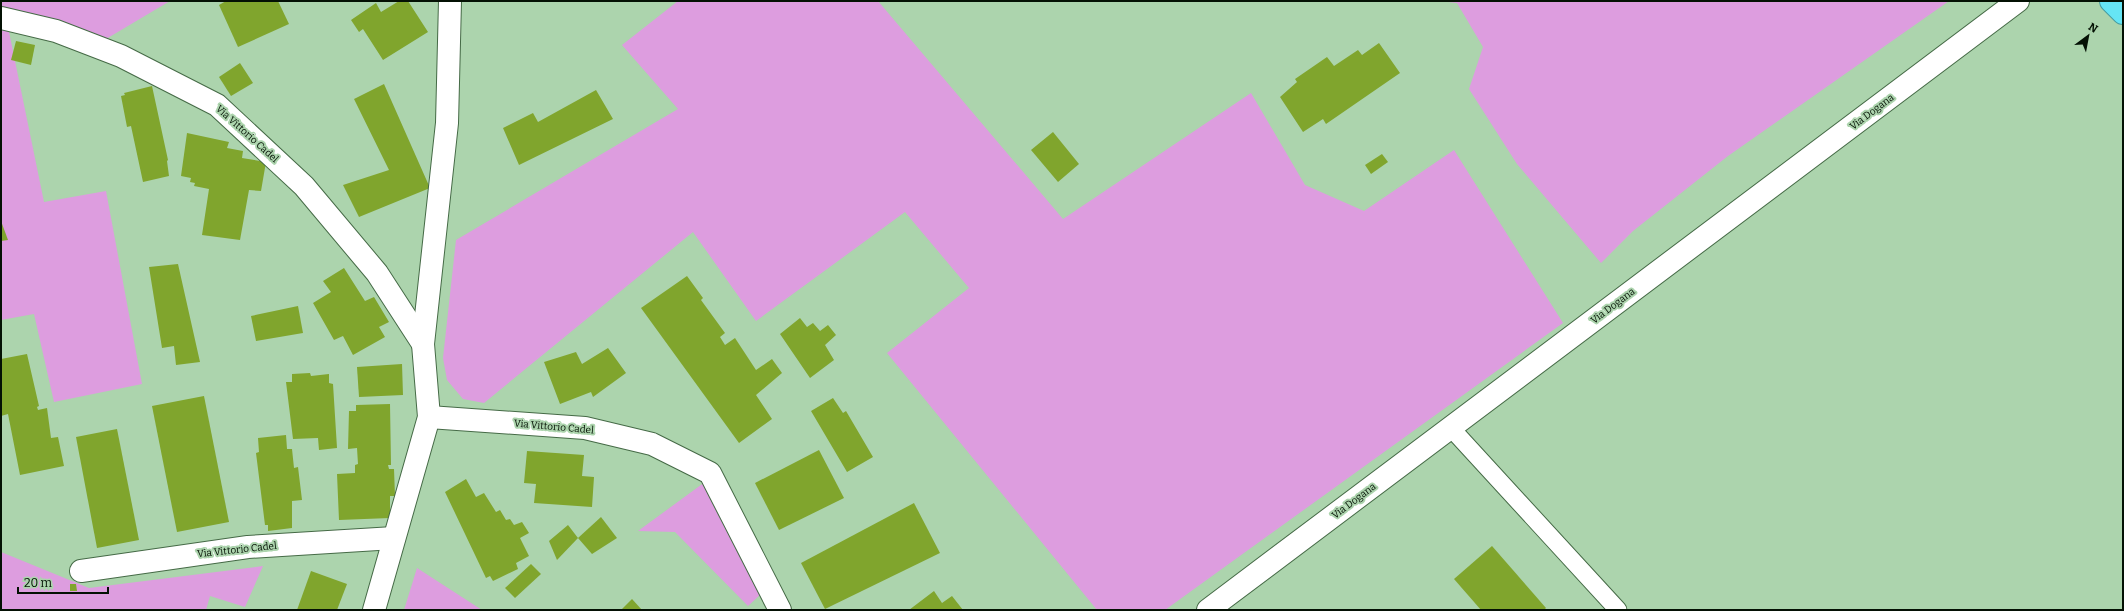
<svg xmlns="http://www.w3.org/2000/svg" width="2124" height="611" font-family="Bitter,serif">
<rect width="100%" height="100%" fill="#acd4ad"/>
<g fill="#dd9ddf">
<polygon points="1,1 170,1 106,39 8,27 44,202 106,191 142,384 54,402 34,314 1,320"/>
<polygon points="678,1 878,1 1063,219 1251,93 1305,185 1364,211 1454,150 1563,323 1165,610 1097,610 887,353 969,288 905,212 756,321 693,232 484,403 463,399 447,380 443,358 456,240 678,109 622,45"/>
<polygon points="1439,1 1949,1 1728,156 1633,231 1601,263 1517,164 1469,89 1483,47 1457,3"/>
<polygon points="705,482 761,594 748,606 675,532 638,531"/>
<polygon points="1,552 89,588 263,566 245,607 210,596 206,610 1,610"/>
<polygon points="417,568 482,610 404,610"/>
</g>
<g fill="#80a52d">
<polygon points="226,1 278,1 289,24 238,47 219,5"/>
<polygon points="399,1 408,1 428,32 383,60 363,29 359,32 351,20 376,3 381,12"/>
<polygon points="16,41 35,45 31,65 11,60"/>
<polygon points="1379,43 1400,73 1326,124 1323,119 1303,132 1280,97 1297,82 1295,79 1327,57 1334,66 1358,50 1362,55"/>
<polygon points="240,63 253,83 231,96 219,77"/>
<polygon points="384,84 430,188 359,217 343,185 389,170 354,99"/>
<polygon points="152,86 168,160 167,161 169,176 143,182 131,126 127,127 121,96 125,95 124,93"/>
<polygon points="596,90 613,119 519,165 503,128 533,113 538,122"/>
<polygon points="1053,132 1079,164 1058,182 1031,150"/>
<polygon points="187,133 229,142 227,148 243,151 242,158 266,162 261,191 249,190 240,240 202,235 209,189 194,186 195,183 190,182 191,178 181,176"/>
<polygon points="1382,154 1388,162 1371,174 1365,165"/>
<polygon points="1,222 1,221 8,240 1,241"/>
<polygon points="178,264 200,362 176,365 174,346 162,348 149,267"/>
<polygon points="344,268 365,301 374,297 389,322 379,327 385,337 353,355 343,336 334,340 313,303 331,292 323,281"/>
<polygon points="687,276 703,298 701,300 725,333 720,337 725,345 735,338 756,370 772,359 782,373 756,395 772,419 739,443 641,308"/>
<polygon points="298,306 303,333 256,341 251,316"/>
<polygon points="800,318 807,327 813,323 820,331 828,325 836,335 825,345 834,360 810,378 780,334"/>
<polygon points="608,348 626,373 593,397 591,392 560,404 544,362 576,352 582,364"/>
<polygon points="27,354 39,406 37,407 38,410 47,408 51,438 58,437 64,466 20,475 8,414 1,416 1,359"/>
<polygon points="402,364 403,395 359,397 357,367"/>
<polygon points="310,373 311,376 329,374 329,383 333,384 337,448 319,450 318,438 293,439 286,382 292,382 292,374"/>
<polygon points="204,396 229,522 177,532 152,406"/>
<polygon points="833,398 843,413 846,411 873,457 847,472 811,411"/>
<polygon points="390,404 391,465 388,465 389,469 394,469 395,496 390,496 390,518 339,520 337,474 355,473 355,465 358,464 357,448 348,449 349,411 356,411 356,405"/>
<polygon points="117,429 139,540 97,548 76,437"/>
<polygon points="286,435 287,449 292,449 294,468 298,467 302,500 292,501 292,528 268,531 268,525 265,525 256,453 259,452 258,438"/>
<polygon points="819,450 844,498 779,530 755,483"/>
<polygon points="527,451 584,455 582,476 594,477 592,507 534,503 536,484 524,483"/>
<polygon points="466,479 476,497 484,493 496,512 500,510 506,520 510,519 514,525 522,522 529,533 520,538 529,556 516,563 518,569 493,581 490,576 486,578 445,492"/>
<polygon points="914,503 940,553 825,609 801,563"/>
<polygon points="601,517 617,538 592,554 578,538"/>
<polygon points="568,525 578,538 557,560 549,541"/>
<polygon points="1492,546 1546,608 1544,610 1481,610 1454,579"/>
<polygon points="531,564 541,574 515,598 505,588"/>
<polygon points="311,571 347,584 337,610 297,610"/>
<polygon points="70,584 76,584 77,591 70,591"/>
<polygon points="934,591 942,603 952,596 963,610 909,610"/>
<polygon points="632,599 642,610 621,610"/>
</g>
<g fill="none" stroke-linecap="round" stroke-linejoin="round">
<g stroke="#456a46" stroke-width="19">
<polyline id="lane" points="1451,428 1618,610"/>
</g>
<g stroke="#456a46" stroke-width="24">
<g id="street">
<polyline points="1,18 56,31 121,56 217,105 304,186 377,273 423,344"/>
<polyline points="429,417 585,428 652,444 710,473 780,610"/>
<polyline points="81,571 248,547 394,538"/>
<polyline points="374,610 429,417 423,344 447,123 450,1"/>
</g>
</g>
<g stroke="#456a46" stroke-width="24">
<polyline id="secondary" points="1208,610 2018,1"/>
</g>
<g stroke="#449ba0" stroke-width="24">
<polyline id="highway" points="2111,1 2123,13"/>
</g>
<use href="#lane" stroke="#fff" stroke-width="17"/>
<use href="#street" stroke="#fff" stroke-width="22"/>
<use href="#secondary" stroke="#fff" stroke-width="22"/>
<use href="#highway" stroke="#66e5f4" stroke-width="22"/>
</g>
<g text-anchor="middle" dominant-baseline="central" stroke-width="4" stroke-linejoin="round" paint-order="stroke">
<g font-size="10" fill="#041104" stroke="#acd4ad">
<text transform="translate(1872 112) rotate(-37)">Via Dogana</text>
<text transform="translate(247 134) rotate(42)">Via Vittorio Cadel</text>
<text transform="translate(1613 306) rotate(-37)">Via Dogana</text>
<text transform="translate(554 427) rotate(5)">Via Vittorio Cadel</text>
<text transform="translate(1354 501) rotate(-37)">Via Dogana</text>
<text transform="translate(237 550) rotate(-6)">Via Vittorio Cadel</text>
</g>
</g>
<rect width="2124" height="611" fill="none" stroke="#041104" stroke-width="4"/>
<g transform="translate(2088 36) rotate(32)" stroke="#acd4ad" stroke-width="3" paint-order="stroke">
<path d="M0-3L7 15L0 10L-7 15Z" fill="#041104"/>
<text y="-6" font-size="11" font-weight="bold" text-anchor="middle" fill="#041104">N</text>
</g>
<path d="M18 587v6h90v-6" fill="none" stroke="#041104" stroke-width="2"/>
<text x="24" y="587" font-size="12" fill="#041104" stroke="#acd4ad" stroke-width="3" paint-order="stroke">20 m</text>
</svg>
